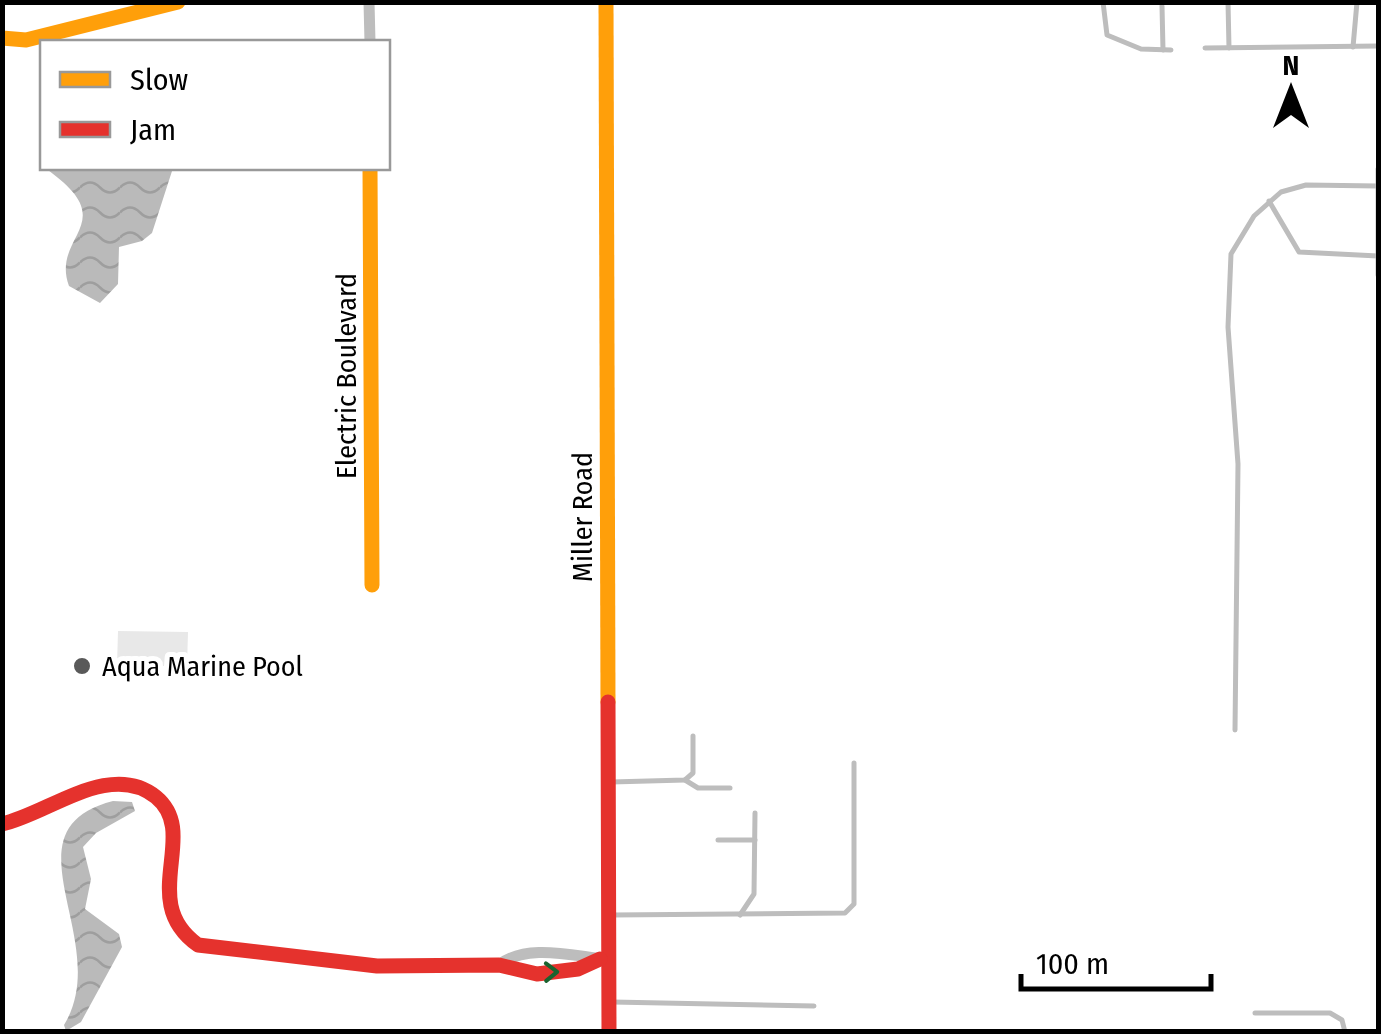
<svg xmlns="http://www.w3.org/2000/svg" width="1381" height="1034" font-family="'Fira Sans Condensed',sans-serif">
<defs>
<pattern id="water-waves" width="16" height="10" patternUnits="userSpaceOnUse" patternTransform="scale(2.5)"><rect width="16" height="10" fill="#bababa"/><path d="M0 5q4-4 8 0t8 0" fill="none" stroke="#9e9e9e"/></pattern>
</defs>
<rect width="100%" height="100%" fill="#fff"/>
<polygon fill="#e8e8e8" points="118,631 188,632 187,666 117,666"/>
<g fill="url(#water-waves)">
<path d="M45,168H173L152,233L142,241L119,247L118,284L100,303L69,286C50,234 125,224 45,168Z"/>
<path d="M113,801L132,802L135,811L96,833L83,847L91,879L85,909L119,934L122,947L81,1022L66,1031L64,1025C115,942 0,830 113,801Z"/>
</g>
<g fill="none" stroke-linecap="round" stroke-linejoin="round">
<g stroke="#bdbdbd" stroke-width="5">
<polyline points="1103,2 1107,35 1141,49 1171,50"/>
<polyline points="1228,2 1229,48"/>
<polyline points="1162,6 1163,50"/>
<polyline points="1353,47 1357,2"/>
<polyline points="1205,48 1378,46"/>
<polyline points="1269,201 1299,252 1378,256"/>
<polyline points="1378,275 1378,169"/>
<polyline points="1235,730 1238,464 1228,327 1231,254 1254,216 1281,192 1306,185 1378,186"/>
<polyline points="685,780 698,788 730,788"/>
<polyline points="611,782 685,780 693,773 693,736"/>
<polyline points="718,840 755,840"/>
<polyline points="612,915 845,913 854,904 854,763"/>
<polyline points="740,915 754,894 755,813"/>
<polyline points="612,1002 814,1006"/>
<polyline points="1255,1013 1330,1013 1342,1020 1345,1032"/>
</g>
<g stroke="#bdbdbd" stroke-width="11">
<polyline points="369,2 370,42"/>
<path d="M499,965C526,943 573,956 605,959"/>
</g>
<g stroke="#ff9f0a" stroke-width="15">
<polyline points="606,2 608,702"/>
<polyline points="2,38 26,40 178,2"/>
<polyline points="370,168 372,585"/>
</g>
<g stroke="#e5322d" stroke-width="15">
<polyline points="608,702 609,1032"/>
<path d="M2,824C48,814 110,760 156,797C201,834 136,901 198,945L377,966L499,965L537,974L578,969L600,959"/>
</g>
</g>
<defs><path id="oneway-chevron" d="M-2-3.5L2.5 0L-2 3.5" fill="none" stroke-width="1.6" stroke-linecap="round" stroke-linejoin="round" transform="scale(2.5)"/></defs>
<use stroke="#1a632f" href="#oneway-chevron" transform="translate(551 972) rotate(-1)"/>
<circle fill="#595959" stroke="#fff" stroke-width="4" cx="82" cy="666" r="10"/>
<g text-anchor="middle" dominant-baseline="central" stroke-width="10" stroke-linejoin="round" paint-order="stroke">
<g font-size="28" fill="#000" stroke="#fff">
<text transform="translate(346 376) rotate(-90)">Electric Boulevard</text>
<text transform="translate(582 517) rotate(-90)">Miller Road</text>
</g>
<g font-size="28" fill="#000" stroke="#fff" text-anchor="start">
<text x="102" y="666">Aqua Marine Pool</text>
</g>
</g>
<rect width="1381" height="1034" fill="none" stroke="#000000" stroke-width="10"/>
<rect x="40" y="40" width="350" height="130" fill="#ffffff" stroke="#999999" stroke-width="2.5"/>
<rect x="60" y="72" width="50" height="15" fill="#ff9f0a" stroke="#999999" stroke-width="2.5"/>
<text x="130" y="90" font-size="30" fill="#000000">Slow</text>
<rect x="60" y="122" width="50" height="15" fill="#e5322d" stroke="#999999" stroke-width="2.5"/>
<text x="130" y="140" font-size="30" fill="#000000">Jam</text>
<g transform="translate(1291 90)" stroke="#ffffff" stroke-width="8" paint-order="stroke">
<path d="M0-8L18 38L0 25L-18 38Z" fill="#000000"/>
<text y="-15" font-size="28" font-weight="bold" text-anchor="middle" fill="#000000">N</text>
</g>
<path d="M1021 974v15h190v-15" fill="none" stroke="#000000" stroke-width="5"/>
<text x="1036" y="974" font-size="30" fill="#000000" stroke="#ffffff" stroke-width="8" paint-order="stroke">100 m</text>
</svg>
